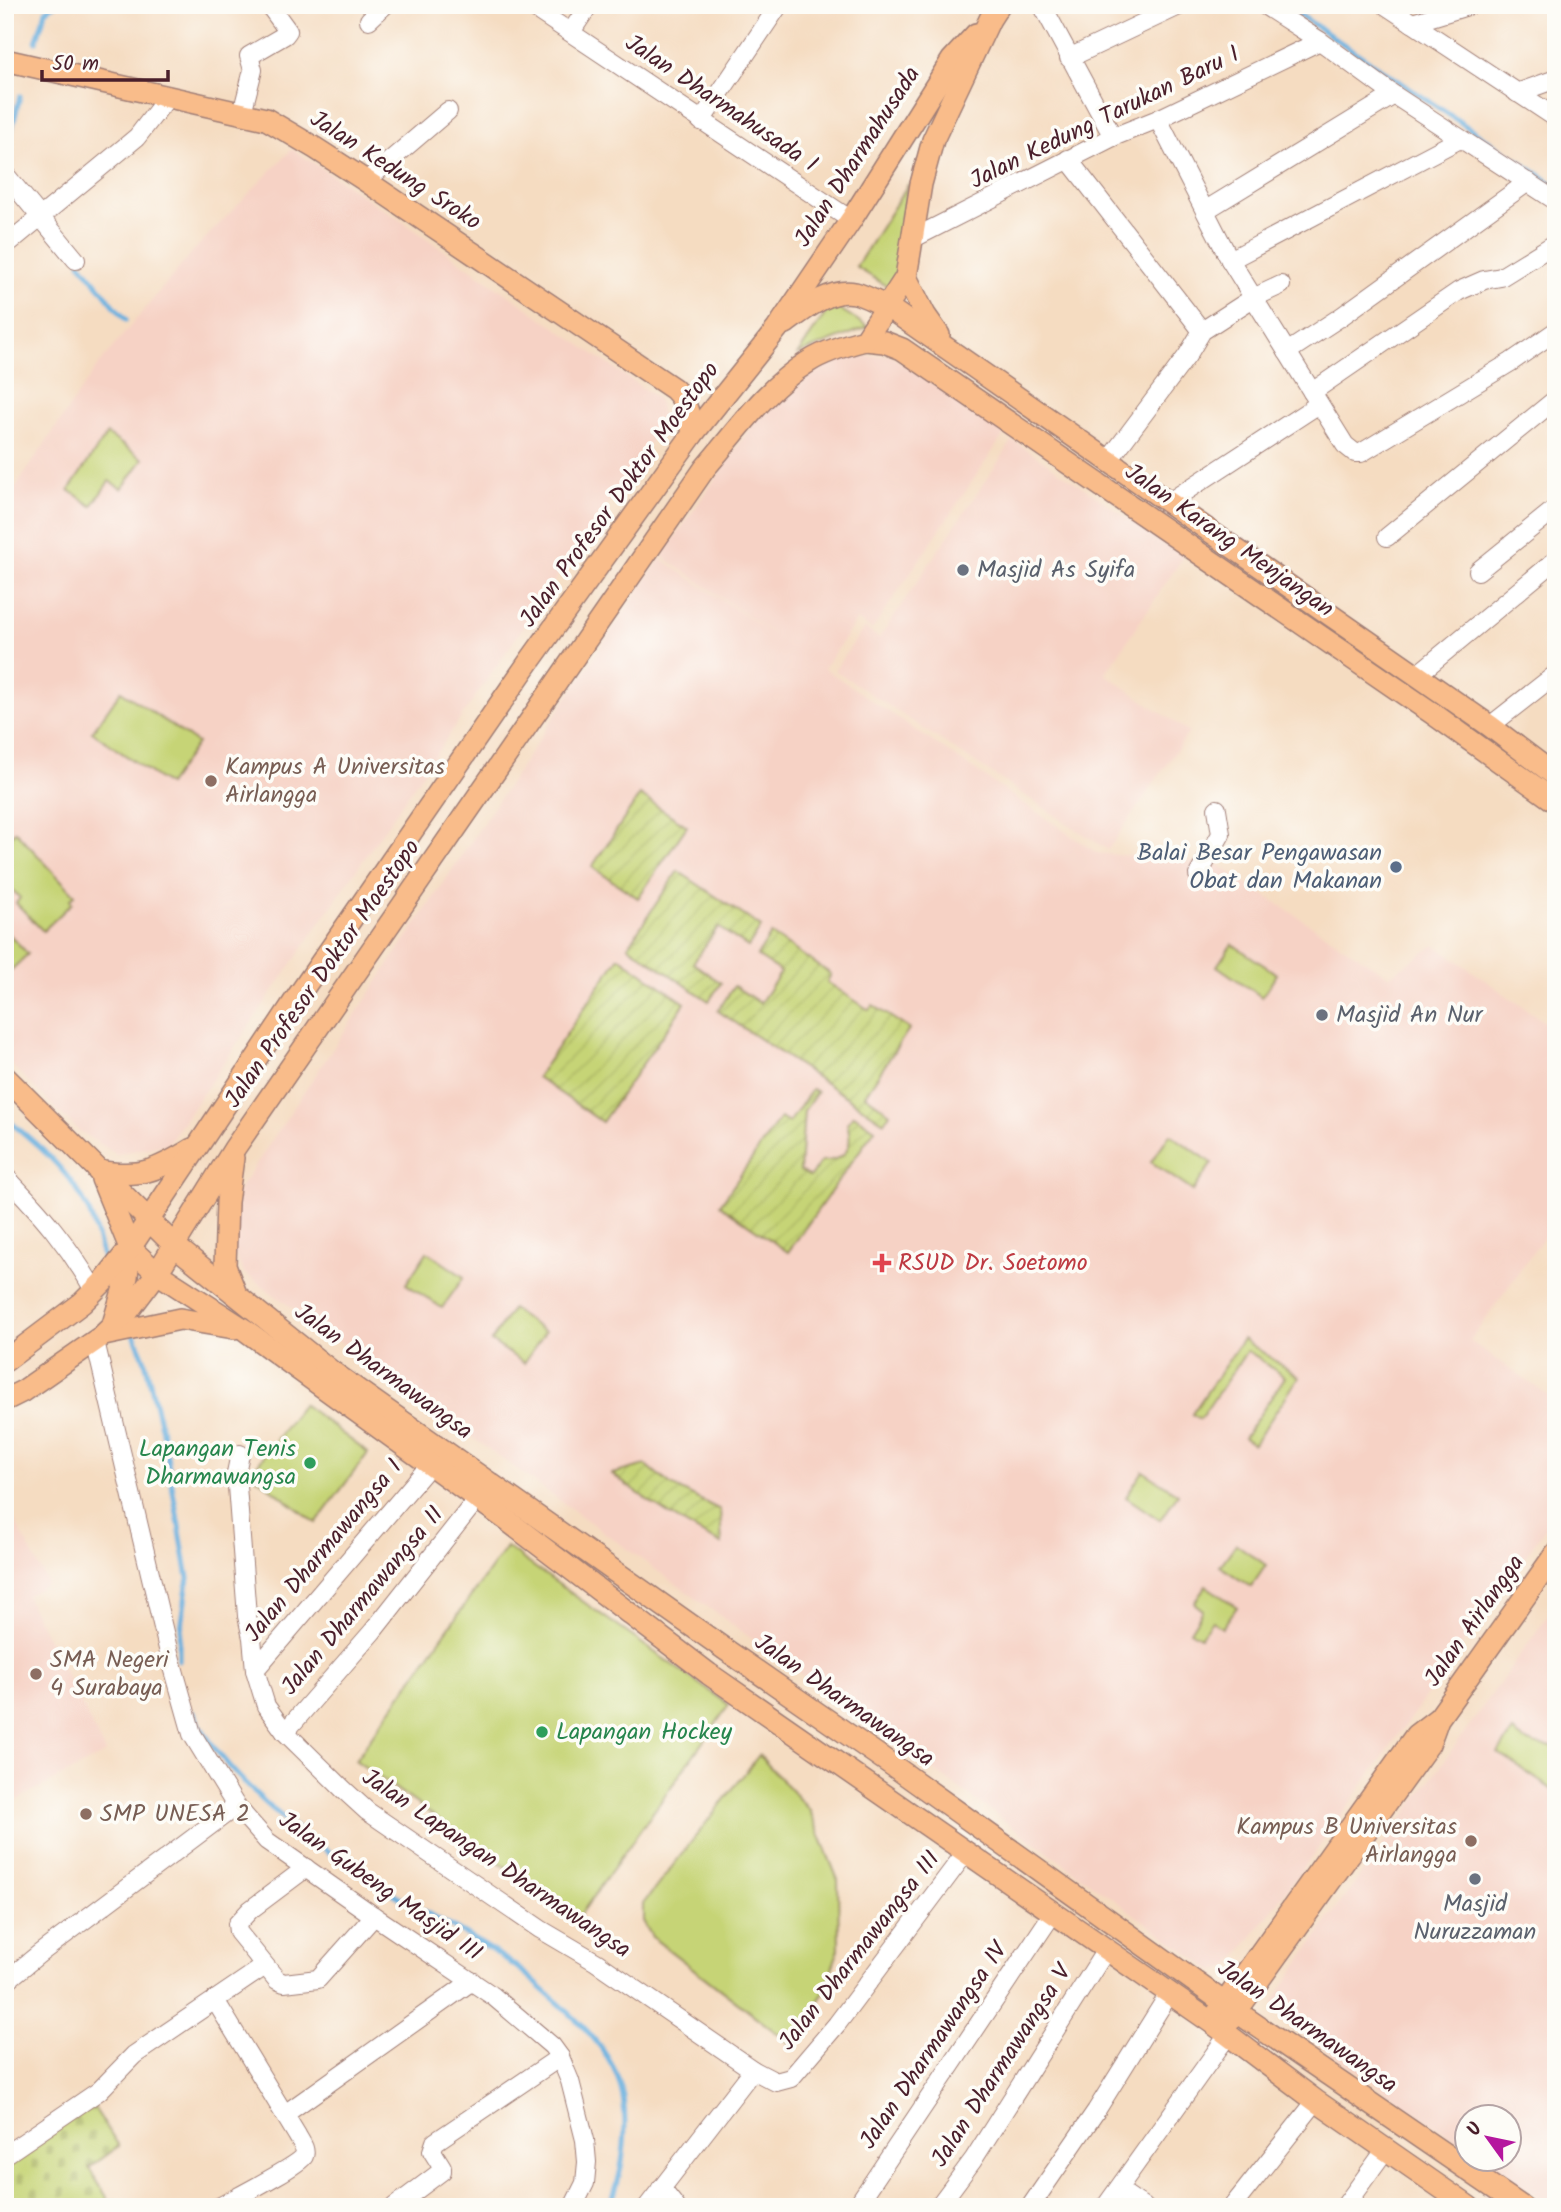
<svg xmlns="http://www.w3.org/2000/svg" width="1561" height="2212" font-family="Kalam,sans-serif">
<defs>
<pattern id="cemetery-stones" width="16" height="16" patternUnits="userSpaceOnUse" patternTransform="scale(1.75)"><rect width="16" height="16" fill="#c6d476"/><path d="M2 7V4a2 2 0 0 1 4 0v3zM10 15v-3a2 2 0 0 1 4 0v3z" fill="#acb666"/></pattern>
<pattern id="garden-furrows" width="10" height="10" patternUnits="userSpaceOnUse" patternTransform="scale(1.75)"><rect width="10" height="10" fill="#c6d476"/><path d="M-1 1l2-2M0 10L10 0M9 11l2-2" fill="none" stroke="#acb666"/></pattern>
</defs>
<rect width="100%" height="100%" fill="#fdfcf7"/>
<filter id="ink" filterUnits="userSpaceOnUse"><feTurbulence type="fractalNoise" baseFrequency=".0143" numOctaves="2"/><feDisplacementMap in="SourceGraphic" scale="14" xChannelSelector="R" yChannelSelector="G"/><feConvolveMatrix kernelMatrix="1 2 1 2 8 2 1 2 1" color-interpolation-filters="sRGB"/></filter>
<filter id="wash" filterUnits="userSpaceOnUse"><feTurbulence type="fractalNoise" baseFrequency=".00686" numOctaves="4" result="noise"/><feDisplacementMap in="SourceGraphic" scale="28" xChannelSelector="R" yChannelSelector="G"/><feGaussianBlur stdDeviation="1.57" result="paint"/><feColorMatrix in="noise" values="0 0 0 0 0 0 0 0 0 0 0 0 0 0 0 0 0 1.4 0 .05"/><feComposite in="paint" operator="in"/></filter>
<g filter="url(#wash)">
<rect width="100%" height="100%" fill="#f5dcc1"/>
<g fill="#f6d2c5">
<polygon points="292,149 403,222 657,398 664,422 168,1144 116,1154 79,1131 5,1059 5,503 98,365 195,249"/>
<polygon points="891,355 1005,433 872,630 857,620 824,668 1097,853 1217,864 1389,976 1435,945 1556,1030 1556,1220 1470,1341 1556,1401 1556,1513 1314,1854 1231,1965 1222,1970 1213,1971 244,1273 234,1253 234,1197 660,558 797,650 662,556 776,391 842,357"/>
<polygon points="1013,440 1184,556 1105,674 1189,732 1108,850 834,670 864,628 879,638"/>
<polygon points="5,1502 48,1584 26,1596 106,1753 5,1806"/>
<polygon points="1556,1604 1556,2207 1552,2207 1484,2160 1508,2160 1508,2118 1466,2118 1466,2147 1283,2021 1273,2002 1330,1917 1442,1764"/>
</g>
<g fill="#c6d476" stroke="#887a50" stroke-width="2">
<polygon points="909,183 898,234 902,276 893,290 856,267"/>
<polygon points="832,304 868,327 798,354"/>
<polygon points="107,434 143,459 122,489 109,481 92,506 69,490"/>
<polygon points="121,691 197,743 168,785 92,732"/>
<polygon points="15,831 75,895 70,900 72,903 43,931 16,903 20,898 9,886 5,889 5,835 9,837"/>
<polygon points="7,932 28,954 5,976 5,933"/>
<polygon points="1232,944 1277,974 1262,997 1217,966"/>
<polygon points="1170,1134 1212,1163 1193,1191 1151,1162"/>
<polygon points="427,1252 464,1277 442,1308 406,1284"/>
<polygon points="512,1309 545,1332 524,1363 491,1341"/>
<polygon points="1243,1339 1299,1377 1254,1444 1244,1438 1285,1377 1247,1351 1200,1419 1192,1414"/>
<polygon points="303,1404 368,1453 316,1523 251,1473"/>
<polygon points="1143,1471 1178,1494 1160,1520 1126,1497"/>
<polygon points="1236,1544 1266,1565 1251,1587 1220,1566"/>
<polygon points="506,1547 729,1705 578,1918 355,1760"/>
<polygon points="1206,1586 1237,1607 1222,1628 1212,1621 1200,1637 1190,1631 1203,1610 1194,1603"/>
<path d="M1513,1732C1527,1744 1538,1747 1556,1746V1792L1498,1753Z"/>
<polygon points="759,1755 810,1811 838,1880 839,1949 823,1994 790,2043 652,1937 643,1921 643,1904"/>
</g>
<polygon fill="url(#cemetery-stones)" stroke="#887a50" stroke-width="2" points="89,2100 119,2146 89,2168 113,2207 5,2207 5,2158"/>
<g fill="url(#garden-furrows)" stroke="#887a50" stroke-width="2">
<polygon points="640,795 687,826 638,898 592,867"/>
<polygon points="678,871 761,927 748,947 718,927 693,963 721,983 709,1001 628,946"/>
<polygon points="771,934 831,974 827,982 869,1010 873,1005 909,1029 865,1095 890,1113 884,1122 718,1011 734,986 760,1003 781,972 757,956"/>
<polygon points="619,957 685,1003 602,1122 537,1077"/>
<path d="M812,1089L817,1092L804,1111L800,1171L810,1177L821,1161C847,1161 854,1147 847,1123L854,1115L875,1129L788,1252L720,1205L780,1118L789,1123Z"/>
<path d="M646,1465L671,1485L720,1510L722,1544C682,1525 647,1501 612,1474Z"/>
</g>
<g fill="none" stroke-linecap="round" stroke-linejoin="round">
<g stroke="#67afde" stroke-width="5">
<polyline points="1285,5 1556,186"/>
<polyline points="36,42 46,11 54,5"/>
<polyline points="5,157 20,96"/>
<polyline points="80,263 126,320"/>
<path d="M5,1118C38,1144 76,1177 91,1217C98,1235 100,1253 107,1271"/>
<polyline points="134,1334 145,1361 165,1444 188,1578 179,1645 179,1660"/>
<path d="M194,1713C206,1740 226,1764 247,1785C298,1837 361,1875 423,1911C455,1929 494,1949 523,1972C534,1981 544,1991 555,2000C579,2022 606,2046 618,2078C626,2100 626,2122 624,2145C622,2166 618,2188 609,2207"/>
</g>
</g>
</g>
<g filter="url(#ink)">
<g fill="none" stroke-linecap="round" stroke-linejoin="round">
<g stroke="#a07e76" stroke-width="20">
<g id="minor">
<polyline points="529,5 851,220"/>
<polyline points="1042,5 1113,137"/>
<polyline points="1264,5 1320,41 1394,95 1556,201"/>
<polyline points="1385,5 1556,118"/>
<polyline points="369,20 385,5"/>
<polyline points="1412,23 1471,5"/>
<polyline points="571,32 589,5"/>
<polyline points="1069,58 1181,5"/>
<polyline points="1517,93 1556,79"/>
<polyline points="242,113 253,70 249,56 285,35 288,31 269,5"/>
<polyline points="1158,119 1230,260 1345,445 1355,453 1361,453 1511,362 1556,331"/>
<polyline points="701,121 779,5"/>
<polyline points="1068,159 1202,331"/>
<polyline points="5,174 76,260"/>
<polyline points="366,181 448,111"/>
<polyline points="1206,210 1394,95"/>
<polyline points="912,239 1113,137 1158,119 1320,41"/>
<polyline points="5,246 125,147 137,137 167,98"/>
<polyline points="1230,260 1460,139"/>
<polyline points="1287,352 1342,316 1528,182"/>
<polyline points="1312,392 1459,291 1484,280 1501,277 1556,243"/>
<polyline points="1109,460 1187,356 1202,331 1253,298 1281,285"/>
<polyline points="1169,502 1319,404"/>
<polyline points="1387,537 1556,399"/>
<polyline points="1478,571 1556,508"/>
<polyline points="1417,675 1556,560"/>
<polyline points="1490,726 1556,674"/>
<polyline points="1198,875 1221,834 1217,809"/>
<path d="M5,1176C41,1213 68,1244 94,1290"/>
<polyline points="95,1341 168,1649 192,1734 236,1806 267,1841 374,1916 493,1996 552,2046 560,2057 570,2081 585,2140 587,2162 585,2183 573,2207"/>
<polyline points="240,1454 236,1473 247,1616 252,1638 255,1670 266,1706 285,1732 344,1790 367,1811 540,1929 596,1962 753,2070 776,2082 791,2078 837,2024 966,1852"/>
<polyline points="255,1670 430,1465"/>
<polyline points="285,1732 373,1631 477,1499"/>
<polyline points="306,1868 250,1910 237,1924 238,1932 277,1980 284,1983 318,1979 374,1916"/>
<polyline points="5,1982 39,1954 236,1806"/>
<path d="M215,2000L297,2135C300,2141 307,2149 304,2156C298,2166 233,2199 219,2207"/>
<polyline points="285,2114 472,1981"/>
<polyline points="5,2155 99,2091 134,2055 265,1966"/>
<polyline points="661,2188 676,2207"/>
<polyline points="1119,2190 1144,2207"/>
<polyline points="394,2207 442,2171 442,2167 432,2151 435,2142 560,2057"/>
<polyline points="647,2207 753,2070"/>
<polyline points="856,2207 1053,1913"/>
<polyline points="938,2207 973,2160 1106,1950"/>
<polyline points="1030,2207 1096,2111 1169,1994"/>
<polyline points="1105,2207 1228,2035"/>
<polyline points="1232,2207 1316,2101"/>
<polyline points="1344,2207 1386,2149"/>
</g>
</g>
<g stroke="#a07e76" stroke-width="24">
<g id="major">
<path d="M5,60L266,119L315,148L366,181L674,389C687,402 690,416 693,434"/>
<polyline points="906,277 925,315 939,335"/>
<path d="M786,323C805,309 830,288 855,293C866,296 876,302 886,306L1490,726L1556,776"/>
<polyline points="865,340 884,342 902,349 1432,713 1556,802"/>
<polyline points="5,1077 175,1246 331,1371 726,1650 895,1767 1237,2012 1522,2207"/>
<polyline points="233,1158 227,1202 225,1266 236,1294"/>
<path d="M98,1171C141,1178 156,1171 192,1149"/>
<polyline points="102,1179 130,1248 127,1277 114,1321"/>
<polyline points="130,1248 157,1273 245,1330 298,1369 504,1518 709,1674 1211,2022 1316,2101 1469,2207"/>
<polyline points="104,1335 180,1319 234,1328"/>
<polyline points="5,1361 82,1303 103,1282 130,1248 298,996 529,662 693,434 777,329 851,220 952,60 976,34"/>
<path d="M5,1400L23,1391L102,1336L129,1310L157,1273L234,1149L705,468C737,431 766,388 808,362C825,351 846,345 865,340L906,277L921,184L933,140L990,19L999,5"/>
<polyline points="1216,2015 1416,1735 1437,1719"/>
<polyline points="1228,2023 1429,1744 1438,1719 1556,1553"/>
</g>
</g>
<use href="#minor" stroke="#fff" stroke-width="18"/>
<use href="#major" stroke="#f9bc8a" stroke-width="21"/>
</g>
</g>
<g fill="#6b7280" stroke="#fdfcf7" stroke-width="2.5">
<circle cx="963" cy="570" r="7"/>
<circle cx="1322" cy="1015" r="7"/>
<circle cx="1475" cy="1879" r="7"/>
</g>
<g fill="#8d6e63" stroke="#fdfcf7" stroke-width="2.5">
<circle cx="211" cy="781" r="7"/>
<circle cx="36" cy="1674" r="7"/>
<circle cx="86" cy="1814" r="7"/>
<circle cx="1471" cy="1841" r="7"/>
</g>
<circle fill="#5c6f8a" stroke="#fdfcf7" stroke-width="2.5" cx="1396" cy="867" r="7"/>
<path fill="#e0444e" stroke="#fdfcf7" stroke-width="2.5" d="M878.5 1252.5h7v7h7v7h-7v7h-7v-7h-7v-7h7z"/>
<g fill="#2e9e5b" stroke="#fdfcf7" stroke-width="2.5">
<circle cx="310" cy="1463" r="7"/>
<circle cx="542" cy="1732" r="7"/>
</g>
<g text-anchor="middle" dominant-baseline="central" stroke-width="7" stroke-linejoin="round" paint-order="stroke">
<g font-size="24" fill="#4a1f2b" stroke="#fdfcf7">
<text transform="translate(721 104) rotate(34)">Jalan Dharmahusada I</text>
<text transform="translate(1105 118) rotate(-26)">Jalan Kedung Tarukan Baru I</text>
<text transform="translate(858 157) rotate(-57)">Jalan Dharmahusada</text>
<text transform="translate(395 171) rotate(33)">Jalan Kedung Sroko</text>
<text transform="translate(620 495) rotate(-54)">Jalan Profesor Doktor Moestopo</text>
<text transform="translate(1229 541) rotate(35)">Jalan Karang Menjangan</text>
<text transform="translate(323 974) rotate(-55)">Jalan Profesor Doktor Moestopo</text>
<text transform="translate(383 1372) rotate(36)">Jalan Dharmawangsa</text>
<text transform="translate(324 1551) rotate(-50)">Jalan Dharmawangsa I</text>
<text transform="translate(363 1601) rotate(-50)">Jalan Dharmawangsa II</text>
<text transform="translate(1475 1621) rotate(-55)">Jalan Airlangga</text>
<text transform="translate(844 1701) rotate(35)">Jalan Dharmawangsa</text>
<text transform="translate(496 1864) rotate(34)">Jalan Lapangan Dharmawangsa</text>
<text transform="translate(380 1887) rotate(35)">Jalan Gubeng Masjid III</text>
<text transform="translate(860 1951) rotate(-52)">Jalan Dharmawangsa III</text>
<text transform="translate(1307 2027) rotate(35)">Jalan Dharmawangsa</text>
<text transform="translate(934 2046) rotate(-56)">Jalan Dharmawangsa IV</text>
<text transform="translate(1002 2066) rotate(-57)">Jalan Dharmawangsa V</text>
</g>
<g font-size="24" fill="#5b616d" stroke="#fdfcf7" text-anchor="start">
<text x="977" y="570">Masjid As Syifa</text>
<text x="1336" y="1015">Masjid An Nur</text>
<text x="1475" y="1904" text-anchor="middle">Masjid<tspan x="1475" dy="28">Nuruzzaman</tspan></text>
</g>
<g font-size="24" fill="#785e54" stroke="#fdfcf7" text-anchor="start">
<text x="225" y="767">Kampus A Universitas<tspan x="225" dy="28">Airlangga</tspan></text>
<text x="50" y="1660">SMA Negeri<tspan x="50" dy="28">4 Surabaya</tspan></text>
<text x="100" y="1814">SMP UNESA 2</text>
<text x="1457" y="1827" text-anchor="end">Kampus B Universitas<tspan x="1457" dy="28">Airlangga</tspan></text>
</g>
<g font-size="24" fill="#4e5e75" stroke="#fdfcf7" text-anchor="end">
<text x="1382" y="853">Balai Besar Pengawasan<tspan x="1382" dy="28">Obat dan Makanan</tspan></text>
</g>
<g font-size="24" fill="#be3a42" stroke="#fdfcf7" text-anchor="start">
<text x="898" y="1263">RSUD Dr. Soetomo</text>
</g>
<g font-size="24" fill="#27864d" stroke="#fdfcf7" text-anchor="end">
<text x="296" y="1449">Lapangan Tenis<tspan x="296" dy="28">Dharmawangsa</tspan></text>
<text x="556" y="1732" text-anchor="start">Lapangan Hockey</text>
</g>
</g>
<rect width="1561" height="2212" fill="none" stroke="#fdfcf7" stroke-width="28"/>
<g transform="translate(1488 2138) rotate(303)"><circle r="33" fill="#fdfcf7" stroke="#b5a4a5" stroke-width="2"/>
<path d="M0-5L12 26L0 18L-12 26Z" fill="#b5179e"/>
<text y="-10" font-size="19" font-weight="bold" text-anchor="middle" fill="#4a1f2b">U</text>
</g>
<path d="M42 70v10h126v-10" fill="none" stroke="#4a1f2b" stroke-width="3.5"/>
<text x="52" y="70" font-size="21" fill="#4a1f2b" stroke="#fdfcf7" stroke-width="5" paint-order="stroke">50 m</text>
</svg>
